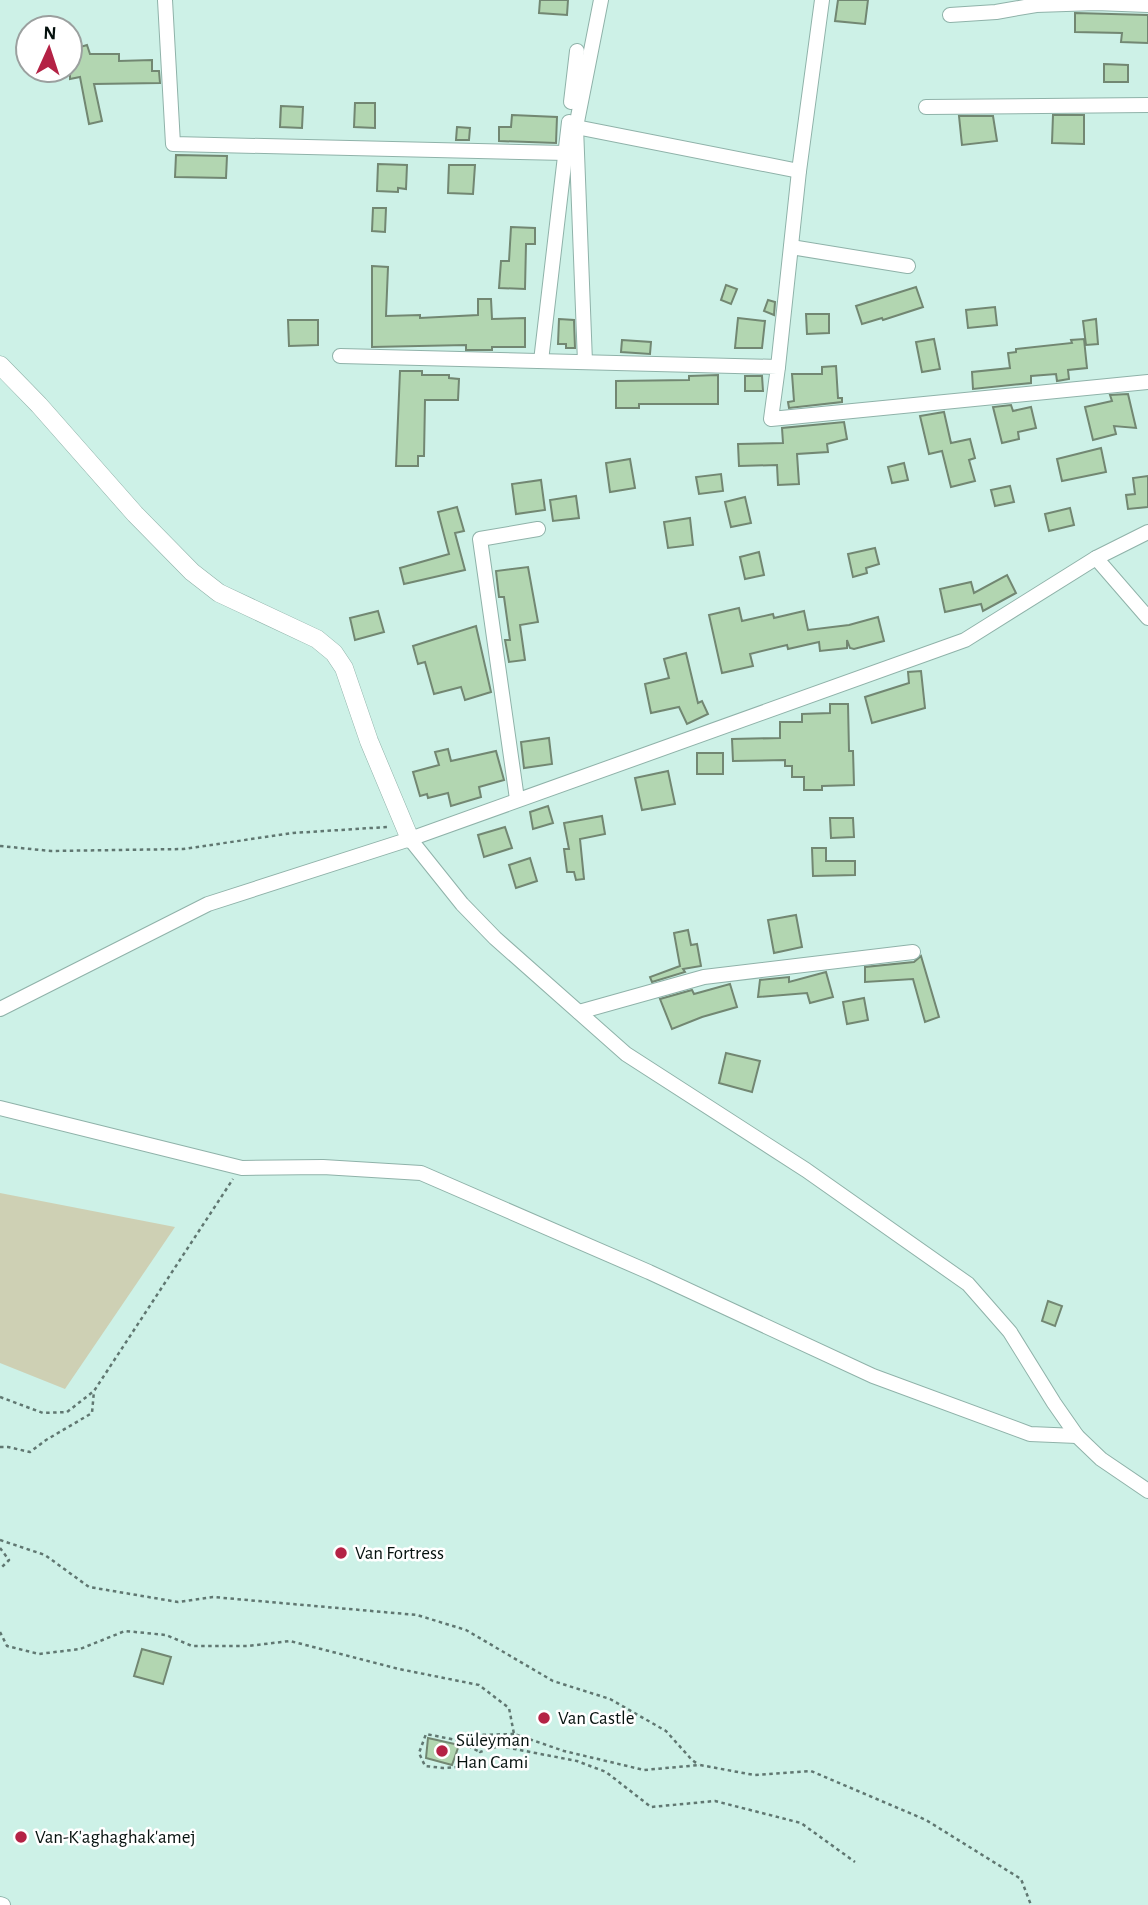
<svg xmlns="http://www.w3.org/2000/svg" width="1148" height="1905" font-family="'Alegreya Sans',sans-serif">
<rect width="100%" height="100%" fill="#cdf1e7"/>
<polygon fill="#ced0b4" points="0,1193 175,1227 65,1389 0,1363"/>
<g fill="#b2d6b1" stroke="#728772" stroke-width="2">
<polygon points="540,0 568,0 567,15 539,13"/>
<polygon points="838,0 868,0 865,24 835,21"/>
<polygon points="1075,13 1148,15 1148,43 1121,42 1122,33 1075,32"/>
<polygon points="87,45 90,54 119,54 119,61 152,60 152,71 159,71 160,83 94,84 102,121 89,124 80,77 70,79 70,50"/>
<polygon points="1104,64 1128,65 1128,82 1104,82"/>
<polygon points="355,103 375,103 375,128 354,127"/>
<polygon points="281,106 303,107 302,128 280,127"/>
<polygon points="512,115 557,117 556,143 499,141 499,127 511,127"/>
<polygon points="1053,115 1084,115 1084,144 1052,143"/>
<polygon points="959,116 993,116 997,141 962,145"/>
<polygon points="457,127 470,128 469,140 456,140"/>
<polygon points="176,155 227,156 226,178 175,177"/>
<polygon points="378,164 407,165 406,189 398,188 398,192 377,191"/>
<polygon points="449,165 475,165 473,194 448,193"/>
<polygon points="373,208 386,208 385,232 372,231"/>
<polygon points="511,227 535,228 535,244 526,244 525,289 499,288 501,261 509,261"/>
<polygon points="372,266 388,267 386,316 420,315 420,318 478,315 478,299 491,299 492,319 525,318 525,347 492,347 492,350 466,350 466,345 372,347"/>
<polygon points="726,285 737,289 731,304 721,300"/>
<polygon points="916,287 923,307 883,320 882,318 862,324 856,306"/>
<polygon points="768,300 775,302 774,315 764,311"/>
<polygon points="995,307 997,325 968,328 966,310"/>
<polygon points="806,314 829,314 829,333 807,334"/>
<polygon points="738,318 765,321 762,348 735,348"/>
<polygon points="559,319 574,320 575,348 566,348 566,344 558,344"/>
<polygon points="1096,319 1098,344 1086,345 1083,321"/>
<polygon points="288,320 318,320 318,345 289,346"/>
<polygon points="934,339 940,369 922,372 916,342"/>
<polygon points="1084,339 1087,368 1068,370 1069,379 1057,381 1056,374 1031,376 1031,383 973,389 972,372 1010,368 1008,353 1016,352 1016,349 1072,343 1071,340"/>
<polygon points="622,340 651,342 650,354 621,352"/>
<polygon points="836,366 838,398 842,398 842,402 789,408 788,402 794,401 792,374 822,374 822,367"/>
<polygon points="400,371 422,371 422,375 449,375 449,378 459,379 458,400 425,400 424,456 418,456 418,466 396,466"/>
<polygon points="718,375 718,404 639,404 639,408 616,408 616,381 689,380 689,376"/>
<polygon points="745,376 762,376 763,391 745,391"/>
<polygon points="1128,394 1136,428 1114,426 1116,434 1093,440 1085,407 1112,401 1110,395"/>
<polygon points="1011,405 1013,411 1031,407 1036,428 1018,432 1019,439 1002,443 993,407"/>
<polygon points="944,412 951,443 970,439 975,458 969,460 975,481 951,487 942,451 929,454 920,416"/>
<polygon points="844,422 847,439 827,444 828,452 797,454 799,484 778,485 777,465 739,466 738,444 783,443 782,428"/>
<polygon points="1101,448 1106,472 1062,481 1057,459"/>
<polygon points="630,459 635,488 610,492 606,463"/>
<polygon points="904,463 908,480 892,483 888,467"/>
<polygon points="721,474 723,491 699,494 696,477"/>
<polygon points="1148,476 1148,507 1128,509 1126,495 1135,494 1133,478"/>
<polygon points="541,480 545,510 516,514 512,484"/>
<polygon points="1010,486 1014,502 995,506 991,490"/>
<polygon points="576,496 579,518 553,521 550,500"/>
<polygon points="745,497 751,523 731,527 725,502"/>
<polygon points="457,507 464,531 455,533 465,570 404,584 400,568 449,554 438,512"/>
<polygon points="1070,508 1074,525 1049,531 1045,514"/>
<polygon points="690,518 693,545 668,548 664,522"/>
<polygon points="875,548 879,564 866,568 867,573 853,577 848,554"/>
<polygon points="759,552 764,575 745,579 740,557"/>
<polygon points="528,567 538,622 520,625 525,660 509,662 505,640 510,640 504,597 499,597 496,571"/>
<polygon points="1007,575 1016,593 983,611 981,604 945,612 940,589 971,582 974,593"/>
<polygon points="739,608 742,621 773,614 774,618 804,611 808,630 849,625 878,617 884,641 854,649 850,648 847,640 847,648 820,651 819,642 788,649 787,645 750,654 753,666 722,673 709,615"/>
<polygon points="378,611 384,632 355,640 350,618"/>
<polygon points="476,626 491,692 465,700 461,687 434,694 425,662 418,664 413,646"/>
<polygon points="686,653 698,703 702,701 708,714 687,724 679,707 651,713 645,684 669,678 664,659"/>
<polygon points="921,671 925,708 872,723 865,697 909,683 908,672"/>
<polygon points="830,704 848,704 849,751 853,751 854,785 822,786 822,790 804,790 804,777 792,777 792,766 785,766 785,760 733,761 732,739 780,738 780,722 802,722 802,714 830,713"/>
<polygon points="549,738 552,764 524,768 521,742"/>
<polygon points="448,749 451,761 496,751 504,780 479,787 481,797 451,806 448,793 428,798 427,794 420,796 413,772 439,765 435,752"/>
<rect x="697" y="753" width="26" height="21"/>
<polygon points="668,771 675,804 642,810 635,778"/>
<polygon points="548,806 553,823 533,829 530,812"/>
<polygon points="602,816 605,834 580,839 584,879 576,880 574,872 567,872 564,849 569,849 564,823"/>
<polygon points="830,818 853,818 854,837 831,838"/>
<polygon points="505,827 512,848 484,857 478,835"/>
<polygon points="812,848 826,848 826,861 855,861 855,875 813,876"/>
<polygon points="530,858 537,881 516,888 509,865"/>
<polygon points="796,915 802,947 774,953 768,920"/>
<polygon points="688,930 691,945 697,944 701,966 683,969 685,972 652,982 650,977 680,966 674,933"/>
<polygon points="921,956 939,1017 925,1022 913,979 865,982 865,967 914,962"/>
<polygon points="826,972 833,997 810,1003 807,993 758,997 760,980 789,977 789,982"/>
<polygon points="730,984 737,1007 702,1017 672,1029 660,999 692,990 694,994"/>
<polygon points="864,998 868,1020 847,1024 843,1002"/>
<polygon points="726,1053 760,1061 752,1092 719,1083"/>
<polygon points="1048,1301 1062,1306 1055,1326 1042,1321"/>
<polygon points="142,1649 171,1657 163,1684 134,1676"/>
<polygon points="428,1738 459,1745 452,1765 426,1758"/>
</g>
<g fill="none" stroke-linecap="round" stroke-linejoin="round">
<g stroke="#8fb2a9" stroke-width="16">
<g id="minor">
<polyline points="165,0 173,144 566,153"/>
<polyline points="950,15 996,12 1036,5 1096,3 1148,5"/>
<polyline points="571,102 577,51"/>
<polyline points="926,107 1148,105"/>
<polyline points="576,127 799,171"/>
<polyline points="791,247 908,266"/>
<polyline points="340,356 778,367 771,419 1148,382"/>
<polyline points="541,361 569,122"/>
<polyline points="585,362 576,127 601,0"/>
<polyline points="778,367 799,171 822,0"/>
<polyline points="1096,558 1148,618"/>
<polyline points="517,799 480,539 538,529"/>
<polyline points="410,839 462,904 495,938 626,1054 806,1170 968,1284 1010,1332 1054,1403 1077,1436 1101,1459 1148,1491"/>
<polyline points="0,1009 208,904 410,839 965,640 1096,558 1148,532"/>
<polyline points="579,1012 704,977 913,952"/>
<polyline points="0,1108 242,1168 323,1167 421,1173 649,1272 873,1376 1030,1434 1077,1436"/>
<polyline points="0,1904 3,1905"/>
</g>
</g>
<g stroke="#8fb2a9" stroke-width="19">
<polyline id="tertiary" points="0,365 39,405 135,514 192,572 219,593 317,639 334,653 344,668 369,741 410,839"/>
</g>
<g stroke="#607771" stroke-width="2.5" stroke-dasharray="3.5 3.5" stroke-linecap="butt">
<polyline points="0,846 51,851 183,849 293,833 387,827"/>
<polyline points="0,1397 43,1413 67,1412 94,1391 233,1179"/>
<polyline points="0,1447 8,1447 30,1452 46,1440 92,1413 94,1391"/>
<polyline points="0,1540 45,1555 89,1587 178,1602 213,1597 417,1615 466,1630 553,1681 610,1699 666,1731 692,1760 699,1765"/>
<polyline points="0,1548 9,1560 0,1569"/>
<polyline points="0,1632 7,1646 39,1654 80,1649 125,1631 166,1635 192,1646 248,1646 290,1641 399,1669 479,1685 509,1708 514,1734 564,1751 644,1770 700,1765 754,1775 811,1771 926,1820 1021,1879 1031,1905"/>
<polyline points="514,1734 475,1735 480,1752 499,1746 577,1761 606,1772 651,1807 715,1801 801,1823 855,1862"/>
<polyline points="458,1767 443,1768 425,1766 419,1753 426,1734 456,1740 480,1752"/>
</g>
<use href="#minor" stroke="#fff" stroke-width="14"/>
<use href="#tertiary" stroke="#fff" stroke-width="18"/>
</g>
<g fill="#b42245" stroke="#fff" stroke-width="2.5">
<circle cx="341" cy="1553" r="7"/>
<circle cx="544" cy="1718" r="7"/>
<circle cx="442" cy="1751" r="7"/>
<circle cx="21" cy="1837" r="7"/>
</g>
<g text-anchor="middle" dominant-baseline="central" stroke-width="5" stroke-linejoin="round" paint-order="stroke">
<g font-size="19" fill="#05110e" stroke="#fff" text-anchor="start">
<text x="355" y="1553">Van Fortress</text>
<text x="558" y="1718">Van Castle</text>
<text x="456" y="1740">Süleyman<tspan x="456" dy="22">Han Cami</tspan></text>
<text x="35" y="1837">Van-K'aghaghak'amej</text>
</g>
</g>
<g transform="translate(49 49) rotate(3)"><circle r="33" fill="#ffffff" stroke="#9ba09f" stroke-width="2"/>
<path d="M0-5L12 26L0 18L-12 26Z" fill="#b42245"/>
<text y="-10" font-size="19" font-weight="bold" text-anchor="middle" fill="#05110e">N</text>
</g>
</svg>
